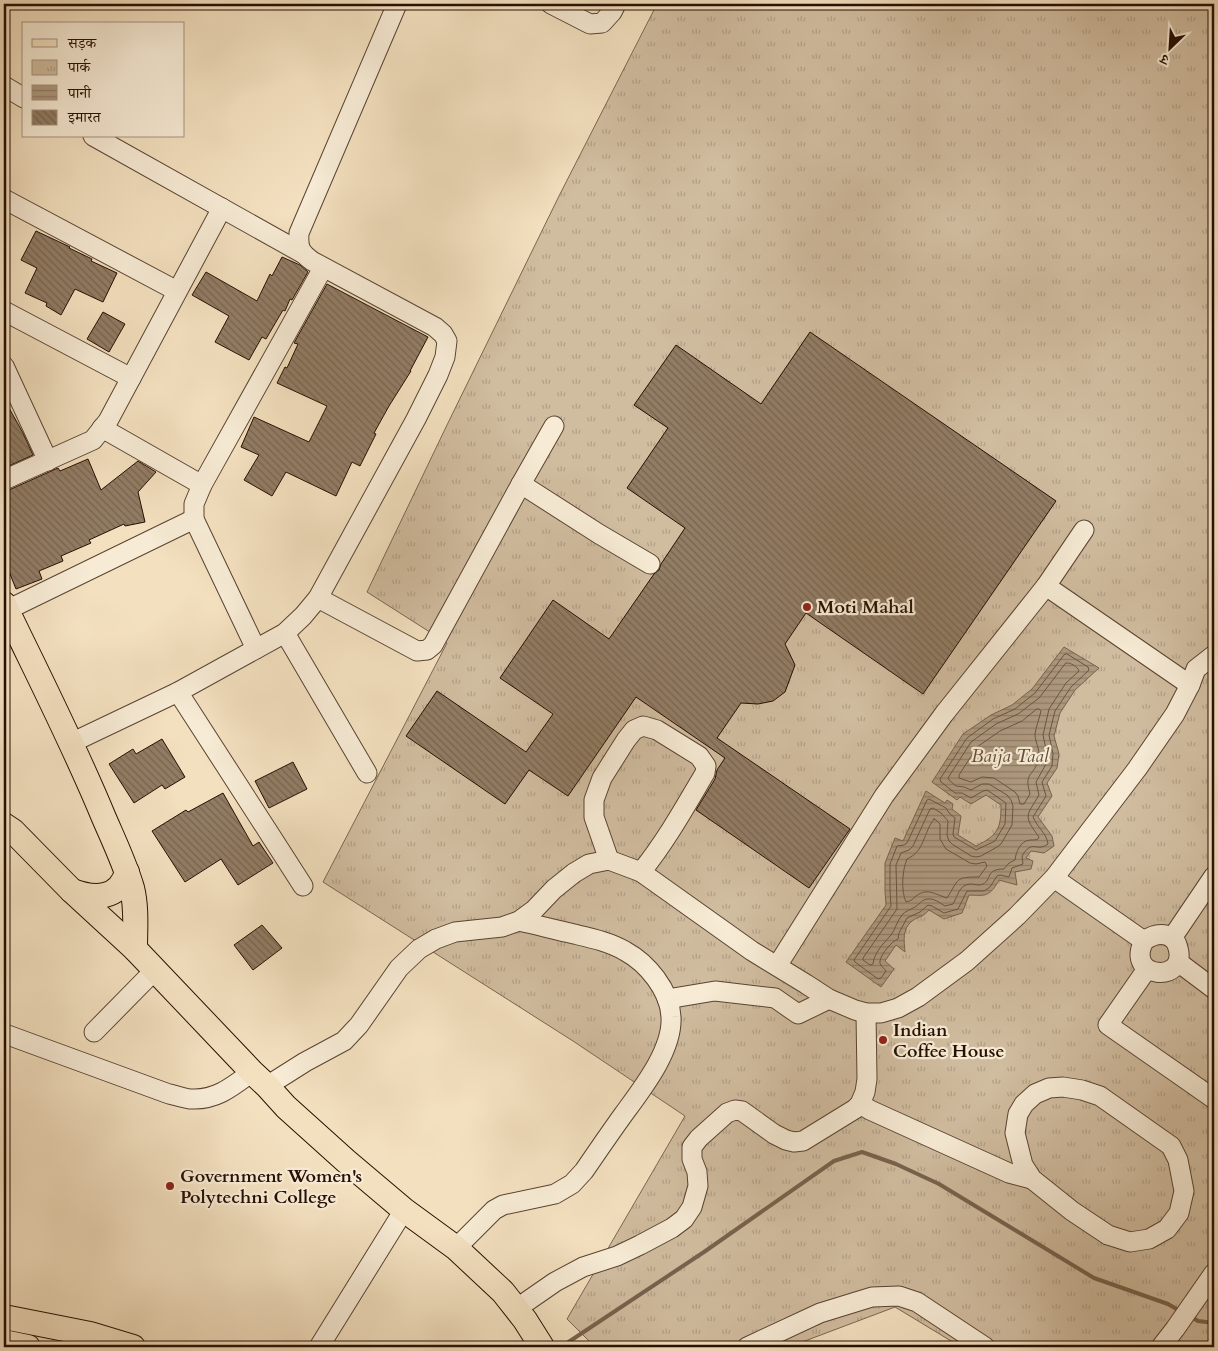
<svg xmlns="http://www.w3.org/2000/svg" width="1218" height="1351" font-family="Cardo,'Noto Serif Devanagari',serif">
<defs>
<pattern id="park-tufts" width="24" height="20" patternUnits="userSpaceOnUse" patternTransform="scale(1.25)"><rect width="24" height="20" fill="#d0bc9f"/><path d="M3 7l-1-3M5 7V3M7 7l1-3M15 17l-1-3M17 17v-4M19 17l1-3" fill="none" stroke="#b2a087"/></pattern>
<pattern id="water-rules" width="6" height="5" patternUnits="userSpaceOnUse" patternTransform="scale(1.25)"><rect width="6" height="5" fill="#ad997f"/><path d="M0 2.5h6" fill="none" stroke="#8d7b66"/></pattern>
<pattern id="building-back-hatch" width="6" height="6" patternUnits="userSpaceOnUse" patternTransform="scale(1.25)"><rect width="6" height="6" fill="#917c64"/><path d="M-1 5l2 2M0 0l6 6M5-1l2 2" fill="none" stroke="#766450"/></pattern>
</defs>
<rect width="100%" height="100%" fill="#f3e0bf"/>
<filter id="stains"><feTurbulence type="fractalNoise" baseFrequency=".004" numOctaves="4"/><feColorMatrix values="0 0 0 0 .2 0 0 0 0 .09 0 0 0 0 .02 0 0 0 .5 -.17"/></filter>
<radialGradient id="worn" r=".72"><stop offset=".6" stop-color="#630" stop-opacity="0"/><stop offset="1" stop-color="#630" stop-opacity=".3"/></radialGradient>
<polygon fill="url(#park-tufts)" stroke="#7b6650" points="657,4 1214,4 1214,1347 961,1347 895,1307 789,1347 595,1347 567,1319 685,1116 573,1041 323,882 447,643 367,592 447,425 559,196"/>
<path fill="url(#water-rules)" stroke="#77624d" d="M1064,647L1099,668L1075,690L1060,713L1054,736L1059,754L1057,768L1047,783L1052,796L1038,817L1052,836L1054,846L1044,853L1031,851L1026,858L1033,861L1031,869L1015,872L1017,885L999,880C990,896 987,896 969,895L962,913L944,919L929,910C922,918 919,916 912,921C902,929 904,941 905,952L896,945L885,961L894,969L881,987L846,962L886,905L885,891V863L895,838L903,841L926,791L945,803L947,800L953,804L952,809L961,816L958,835L976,846C998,835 1001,829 1001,805L986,795L971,804L960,797L957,800L932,782L963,734L991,715L1012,705L1032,689Z"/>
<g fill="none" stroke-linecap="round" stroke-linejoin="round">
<g stroke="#6a5440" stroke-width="1">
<path d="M1067,654L1088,667L1089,670L1071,687L1055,711L1049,735L1053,754L1052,766L1042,782L1046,796L1033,817C1037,827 1047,834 1048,844C1036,853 1033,838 1022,856L1023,864L1012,868L1009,877L1000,875L997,876L990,887L984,891H967L958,909L944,913L932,906L928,905L920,912L907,918L899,933L898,939C892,941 881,954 880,961C879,965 884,968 886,971L881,978L878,979L855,962L854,960L891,906L890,891V864L897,846L904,845L907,843L927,800L929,799L946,808L949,813L955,818L953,834L954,837L976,850L995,841L1005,824L1006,803L987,790L983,791L971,798L962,793H955L941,782L940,779L967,738L993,719L1015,709L1035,693L1064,655Z"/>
<path d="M1066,663C1070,662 1078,667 1079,671L1066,683L1049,709L1043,735L1047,754L1046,764L1036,782L1039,795C1026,817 1023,815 1039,837L1038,839C1036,840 1033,840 1030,840C1020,841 1016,852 1015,860L1009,863L1004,869C985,869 992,880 983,884C979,886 974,884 971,884C959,884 958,896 953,904L945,906C940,903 934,898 927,899C921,900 919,905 915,907C910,910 905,911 902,915C897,921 895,930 891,935C883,944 874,953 873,964L870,965L863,960V958L897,909L896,865L901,853L909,850L913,846L930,809L933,808L941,813L948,821L947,835L949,841L952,844L971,856L976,857L981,856L997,847L1001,844L1012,825L1013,806L1011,800L1007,795L989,784H982L971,790L964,787L956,786L949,780L948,778L971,742L996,724L1018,714L1039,698Z"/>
<path d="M1037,709H1039L1041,711C1039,719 1036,727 1035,734C1035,743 1042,753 1038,762C1032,777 1024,773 1030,794L1024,804H1020L1018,796L1015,792L994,778L982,777L971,782L959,778V775L977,747L1000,731L1022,721Z"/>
<path d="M934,819L936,820L940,824V839L946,849L970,863L976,864L985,862L987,866L979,877C955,877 959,879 947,898C936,895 928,887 916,896C913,899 911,901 906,902C901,891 902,871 907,859C925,851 923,833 934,819Z"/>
</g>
<g stroke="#77624d" stroke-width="4">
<polyline points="1190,1316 1198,1321 1214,1323"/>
<polyline points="561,1347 704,1252 834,1161 862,1152 896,1164 939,1184 1094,1278 1168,1304 1180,1311"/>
</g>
</g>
<g fill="url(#building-back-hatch)" stroke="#260f02">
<polygon points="36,231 70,247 69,248 92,259 91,261 117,273 103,302 75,289 61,315 46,306 47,303 25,293 37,268 21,260"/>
<polygon points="282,257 300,265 308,272 292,300 290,299 285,311 283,310 266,339 262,337 249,360 215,342 229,316 192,295 206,272 257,301 270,274 272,276"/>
<polygon points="327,284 428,337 410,371 411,371 389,406 374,433 376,434 360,466 352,462 336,496 286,472 272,496 244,480 259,455 241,447 254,417 309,442 327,406 277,383 285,367 287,368 298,344 294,343"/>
<polygon points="103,312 125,324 109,352 87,339"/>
<polygon points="810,332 1056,501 923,694 806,613 785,644 795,665 785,692 773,701 758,704 741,703 717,738 850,829 809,888 696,810 715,779 717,770 725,758 636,697 568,796 529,770 505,804 406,736 437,691 526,752 553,714 500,678 553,600 609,639 654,574 659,570 661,564 685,528 627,488 668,428 634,405 676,345 761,404"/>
<polygon points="4,399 23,433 33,455 4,468"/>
<polygon points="88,459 101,490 138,461 156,472 138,492 145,522 125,526 124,524 89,540 91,543 61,556 63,561 39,571 42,579 16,589 4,559 4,491 9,490 58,468 60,471"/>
<polygon points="162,739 185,777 165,789 162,785 134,803 109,764 133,749 136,754"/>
<polygon points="293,762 307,789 269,808 255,781"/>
<polygon points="223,793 253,846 259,842 273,863 238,885 221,859 185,882 152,831 186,810 188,812"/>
<polygon points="262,925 282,948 253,970 234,945"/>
</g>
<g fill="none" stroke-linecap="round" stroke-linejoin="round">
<g stroke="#594331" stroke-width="21">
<g id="minor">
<polyline points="551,4 590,24 602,23 612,12 616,4"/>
<polyline points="4,86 24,98"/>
<polyline points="93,136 302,253"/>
<polyline points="4,199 177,291"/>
<polyline points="4,311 131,378"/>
<polyline points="4,366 48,461"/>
<polyline points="102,428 202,485"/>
<polyline points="4,480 93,440 108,421 222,208"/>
<polyline points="521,484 599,534 650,564"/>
<polyline points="1046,586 1190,685"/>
<polyline points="318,598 417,651 427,650 433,645 521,484 554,426"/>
<polyline points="7,610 194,519"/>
<polyline points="285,633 367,773"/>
<polyline points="256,649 194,519 194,504 202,485 323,268"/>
<polyline points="178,692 269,833 303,886"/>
<path d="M71,743L178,692L285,633L303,616L318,598L416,419L438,375L445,357L447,341L443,334L435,327L312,261C300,252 298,248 299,233L397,4"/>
<path d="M609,860L594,817V800L602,778L626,740L634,730L643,726L657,730L699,756L706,766L705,773C685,807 666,841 641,872"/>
<path d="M1054,878L1144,941C1124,979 1188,984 1178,948C1174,931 1156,932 1144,941"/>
<polyline points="1172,938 1214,876"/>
<polyline points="1178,962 1214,989"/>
<polyline points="777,966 884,796 944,714 1046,586 1084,530"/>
<polyline points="1147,969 1108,1025 1214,1099"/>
<polyline points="667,999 715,991 775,998 798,1014 829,999"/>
<polyline points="94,1032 155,970"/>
<path d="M5,1034L169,1094C176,1095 185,1099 192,1099C217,1100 233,1086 252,1072"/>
<polyline points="267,1086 305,1062 344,1041 359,1025 399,968 419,949 436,939 455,932 502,927 519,921 534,910 554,889 574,873 589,864 609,860 641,872 752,951 806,984 829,999 855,1010 866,1013 881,1013 898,1008 918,997 967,961 1017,916 1054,878 1137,769 1175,714 1190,685 1196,669 1214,655"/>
<polygon points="1063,1087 1082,1090 1100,1096 1171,1146 1178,1160 1184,1191 1179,1213 1167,1229 1149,1239 1130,1242 1108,1235 1072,1211 1032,1179 1023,1165 1015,1133 1018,1114 1024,1104 1035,1094 1049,1088"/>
<polyline points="860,1104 870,1110 1009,1173 1032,1179"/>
<path d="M456,1248L494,1210L503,1205L555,1194L572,1184L584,1171C597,1152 610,1133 623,1115C642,1089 673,1050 671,1017C670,990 647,963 625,951C610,942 591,938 574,934C556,930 537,925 519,921"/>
<polyline points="516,1309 555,1282 583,1267 617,1256 640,1245 672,1228 684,1219 692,1207 698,1186 697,1172 692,1159 692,1147 699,1138 727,1113 735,1110 742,1111 774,1134 786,1140 794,1142 803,1141 855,1109 860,1104 865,1092 867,1079 866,1013"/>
<polyline points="319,1347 404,1210"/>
<polyline points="747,1347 820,1313 872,1297 899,1296 917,1302 985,1347"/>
<polyline points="1161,1347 1175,1329 1214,1273"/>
</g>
</g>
<g stroke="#260f02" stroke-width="26">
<g id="major">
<path d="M4,604C38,675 74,745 104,818C114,841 125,864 132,888C137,908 135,929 135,949"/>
<polyline points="4,825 13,831 72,891 135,949 252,1072 267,1086 286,1107 346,1161 404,1210 456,1248 503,1292 525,1320 542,1347"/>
<path d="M72,891C94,899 119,900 127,872"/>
<polyline points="4,1317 90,1334 133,1347"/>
<polyline points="4,1342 28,1347"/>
</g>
</g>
<use href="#minor" stroke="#f7ebd5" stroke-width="19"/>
<use href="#major" stroke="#f3e0bf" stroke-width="24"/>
</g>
<g fill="#8f2418" stroke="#f7ebd5" stroke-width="2">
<circle cx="807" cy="607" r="5"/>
<circle cx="883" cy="1040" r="5"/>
<circle cx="170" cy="1186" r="5"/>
</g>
<g text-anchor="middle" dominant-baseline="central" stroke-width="4.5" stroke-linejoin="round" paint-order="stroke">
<g font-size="18" font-weight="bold" fill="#260f02" stroke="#f7ebd5" text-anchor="start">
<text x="817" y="607">Moti Mahal</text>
<text x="893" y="1030">Indian<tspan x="893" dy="21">Coffee House</tspan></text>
<text x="180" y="1176">Government Women's<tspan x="180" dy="21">Polytechni College</tspan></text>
</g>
<g font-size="19" font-style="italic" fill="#634d3a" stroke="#f7ebd5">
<text x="1010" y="756">Baija Taal</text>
</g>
</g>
<rect width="1218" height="1351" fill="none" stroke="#f3e0bf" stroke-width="20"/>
<rect x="5" y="5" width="1208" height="1341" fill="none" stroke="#260f02" stroke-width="2.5"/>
<rect x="10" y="10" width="1198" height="1331" fill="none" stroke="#260f02"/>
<rect x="22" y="22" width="162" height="115" fill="#f7ebd5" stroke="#a39381"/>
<rect x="32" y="39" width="25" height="8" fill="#f3e0bf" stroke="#a39381"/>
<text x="68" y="48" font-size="15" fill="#260f02">सड़क</text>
<rect x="32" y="60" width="25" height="15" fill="url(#park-tufts)" stroke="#a39381"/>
<text x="68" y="72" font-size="15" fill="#260f02">पार्क</text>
<rect x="32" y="85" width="25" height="15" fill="url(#water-rules)" stroke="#a39381"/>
<text x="68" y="98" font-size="15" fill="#260f02">पानी</text>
<rect x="32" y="110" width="25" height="15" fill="url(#building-back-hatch)" stroke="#a39381"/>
<text x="68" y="122" font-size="15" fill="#260f02">इमारत</text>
<g transform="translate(1170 48) rotate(205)" stroke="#f7ebd5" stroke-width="4" paint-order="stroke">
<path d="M0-4L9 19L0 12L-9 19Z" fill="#260f02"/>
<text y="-8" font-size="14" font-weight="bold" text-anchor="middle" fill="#260f02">उ</text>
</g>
<rect width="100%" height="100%" filter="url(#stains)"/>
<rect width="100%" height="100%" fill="url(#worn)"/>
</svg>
